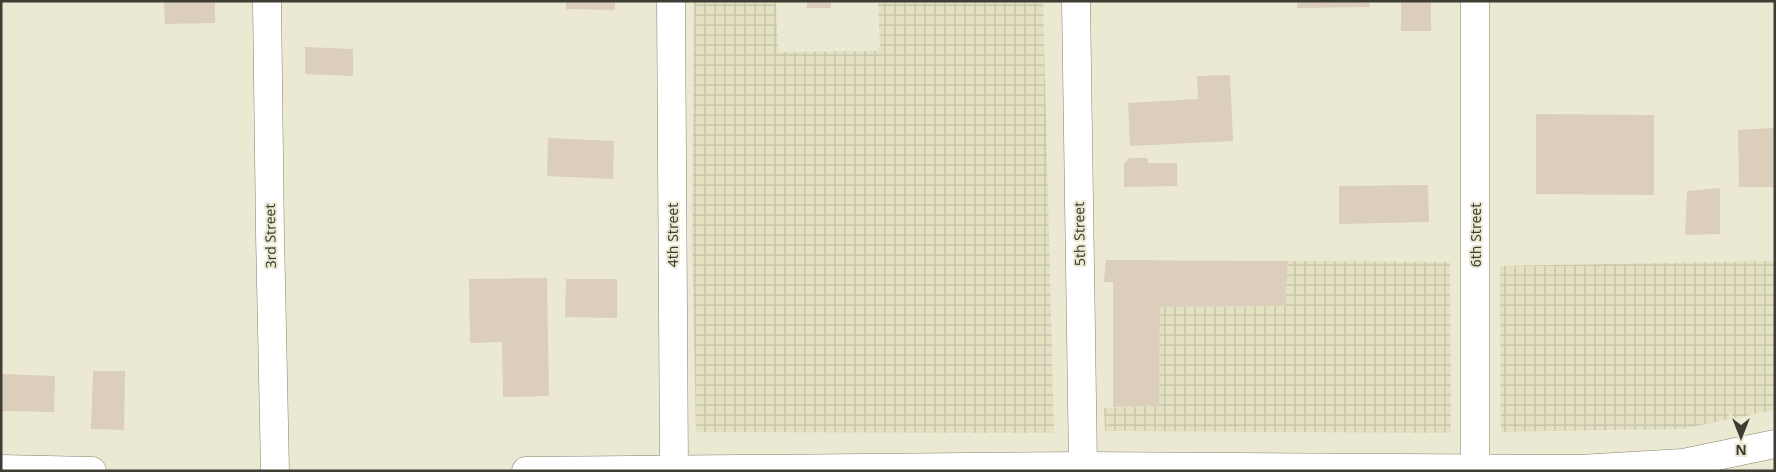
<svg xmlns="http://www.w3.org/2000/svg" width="1776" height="472" font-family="'Noto Sans',sans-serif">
<defs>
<pattern id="industrial-grid" width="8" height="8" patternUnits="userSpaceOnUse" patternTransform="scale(1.25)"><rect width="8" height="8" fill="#e3e1c2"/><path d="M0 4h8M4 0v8" fill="none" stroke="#c4c2a7"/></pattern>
</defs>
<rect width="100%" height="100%" fill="#ebe9d2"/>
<g fill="url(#industrial-grid)">
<polygon points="694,1 776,1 778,52 875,51 880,48 878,1 1043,1 1054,433 696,432 692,242"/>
<polygon points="1288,261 1450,262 1451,433 1105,431 1104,408 1159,406 1160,307 1285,306"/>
<polygon points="1775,261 1775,410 1682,429 1501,432 1500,266"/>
</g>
<g fill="#dbceba">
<polygon points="164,1 215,1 215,23 165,24"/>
<polygon points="566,1 615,1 615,10 566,9"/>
<rect x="807" y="1" width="24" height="7"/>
<polygon points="1297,1 1369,1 1370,7 1297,8"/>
<rect x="1401" y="1" width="30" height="30"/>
<polygon points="305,47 353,49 353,76 305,74"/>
<polygon points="1230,75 1233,141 1130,146 1128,103 1198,99 1197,76"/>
<polygon points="1536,114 1654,115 1654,195 1536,194"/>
<polygon points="1775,128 1775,187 1739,187 1738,130"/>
<polygon points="548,138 614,141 613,179 547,176"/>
<polygon points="1129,158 1147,158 1148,163 1177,163 1177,186 1124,187 1124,164"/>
<polygon points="1428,185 1429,222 1339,224 1339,186"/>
<polygon points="1720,188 1720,234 1685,235 1687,191"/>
<polygon points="1106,260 1288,261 1285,306 1160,307 1159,406 1113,407 1113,282 1104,282"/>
<polygon points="547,278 549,396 503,397 502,342 470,343 469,279"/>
<polygon points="566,279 617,279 617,318 565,317"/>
<polygon points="93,371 125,371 124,430 91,429"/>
<polygon points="1,374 55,376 54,412 1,411"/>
</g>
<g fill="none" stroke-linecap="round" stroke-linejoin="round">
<g stroke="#85836e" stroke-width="29">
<g id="minor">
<polyline points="267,1 270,234 275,471"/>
<polyline points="671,1 674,469"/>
<polyline points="1076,1 1083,466"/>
<polyline points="1475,1 1475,469"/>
<polyline points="1,469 92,471"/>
<polyline points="526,471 1083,466 1580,469 1683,463 1775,444"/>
</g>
</g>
<use href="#minor" stroke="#fff" stroke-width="28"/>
</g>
<g text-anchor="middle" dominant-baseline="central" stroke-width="4" stroke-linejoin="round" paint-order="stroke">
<g font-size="14" fill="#3e3d34" stroke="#ebe9d2">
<text transform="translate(1079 234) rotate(-91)">5th Street</text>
<text transform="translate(672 235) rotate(-90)">4th Street</text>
<text transform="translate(1475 235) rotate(-90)">6th Street</text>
<text transform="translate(270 236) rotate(-91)">3rd Street</text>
</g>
</g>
<rect width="1776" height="472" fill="none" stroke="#3e3d34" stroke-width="5"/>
<g transform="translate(1741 437) rotate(180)" stroke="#ebe9d2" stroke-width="4" paint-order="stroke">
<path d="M0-4L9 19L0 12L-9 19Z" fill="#3e3d34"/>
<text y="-8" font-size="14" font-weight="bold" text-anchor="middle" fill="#3e3d34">N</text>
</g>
</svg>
